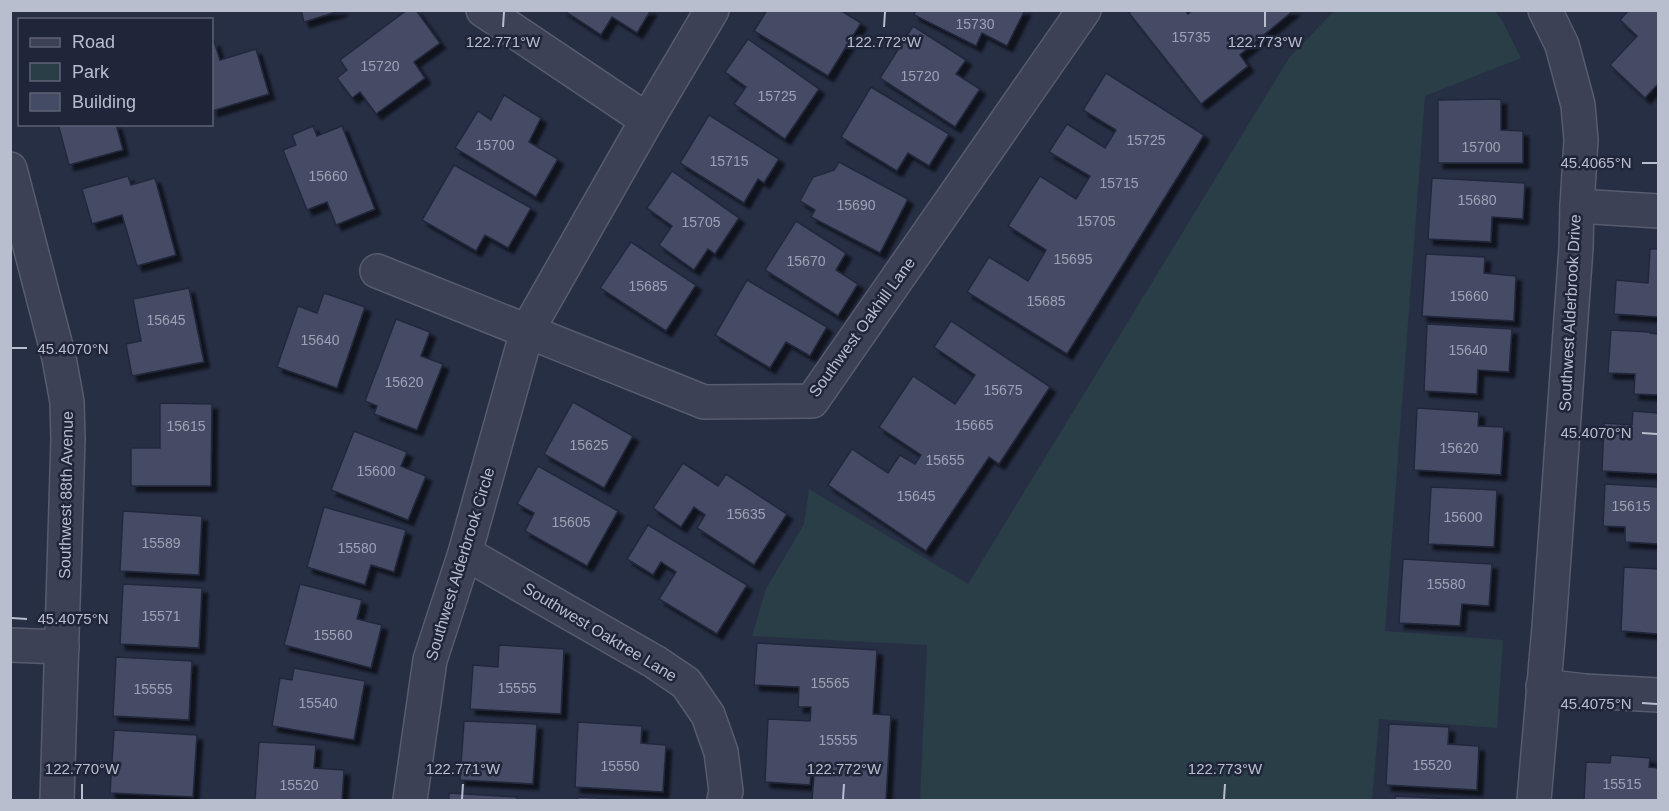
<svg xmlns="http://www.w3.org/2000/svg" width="1669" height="811" font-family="Arial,sans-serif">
<defs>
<filter id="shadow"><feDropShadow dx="5.5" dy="5.5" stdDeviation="1.5" flood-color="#0009"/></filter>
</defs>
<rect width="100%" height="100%" fill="#272f45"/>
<polygon fill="#293e46" points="1335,10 1495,11 1502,20 1521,58 1425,96 1385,631 1503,640 1497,728 1379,719 1372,800 920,800 927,645 752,636 766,589 804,524 809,489 968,584 1289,58"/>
<g fill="#444c65" stroke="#22283c" stroke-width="1.5" filter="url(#shadow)">
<polygon points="301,10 343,10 304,22"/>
<polygon points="407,10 416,10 440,43 414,62 425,78 376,114 360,92 352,98 337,78 347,70 340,60"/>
<polygon points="563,10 651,10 637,33 612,17 601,35"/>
<polygon points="767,10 840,10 861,23 828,76 754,31"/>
<polygon points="916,10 1025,10 1007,46 982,33 976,46 914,15"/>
<polygon points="1132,10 1185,10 1188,14 1192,10 1294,10 1240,55 1248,66 1201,104 1129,13"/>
<polygon points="1629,10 1658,10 1658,84 1645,98 1610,65 1637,36 1620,20"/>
<polygon points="913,26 966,60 956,74 980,89 955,127 880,78"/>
<polygon points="748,39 819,89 785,139 734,104 746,87 725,72"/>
<polygon points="214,41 220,60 256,49 269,94 212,111 212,42"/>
<polygon points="1106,73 1204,135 1067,354 967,292 989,257 1028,281 1046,250 1008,226 1040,176 1076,199 1090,176 1049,152 1067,124 1105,148 1116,130 1083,110"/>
<polygon points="871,87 949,134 929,166 908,153 897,171 841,137"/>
<polygon points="504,95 541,118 529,142 558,159 536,197 455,148 478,111 491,120"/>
<polygon points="1501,99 1501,130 1523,131 1523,163 1438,163 1438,100"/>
<polygon points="709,115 779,159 764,183 758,179 744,203 680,163"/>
<polygon points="58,124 116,124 123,150 69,165"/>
<polygon points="313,126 317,136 342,126 375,209 336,225 327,202 307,210 283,150 296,145 292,135"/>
<polygon points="839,162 908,199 880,253 811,217 815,210 800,201 813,177 834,170"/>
<polygon points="454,165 531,208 508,248 485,235 476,251 422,220"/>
<polygon points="672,171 739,218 715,254 708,249 694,270 659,245 672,226 647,208"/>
<polygon points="128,176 131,185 155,178 176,255 137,266 122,215 92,224 82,189"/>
<polygon points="1432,178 1525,183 1523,219 1492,217 1491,242 1428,239"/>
<polygon points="796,221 846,253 836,270 858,284 838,316 765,270"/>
<polygon points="631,242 696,285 666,331 600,288"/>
<polygon points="1650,249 1658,249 1658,317 1614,314 1616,280 1648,283"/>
<polygon points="1426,254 1485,257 1484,273 1516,276 1514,321 1422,316"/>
<polygon points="747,280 827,327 810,356 786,342 770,368 715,335"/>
<polygon points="189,288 204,362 132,376 126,344 141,341 133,299"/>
<polygon points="324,293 365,307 337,388 277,367 298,306 317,313"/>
<polygon points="396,319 430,332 421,356 443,364 417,430 374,414 377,406 365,401"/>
<polygon points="951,321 1050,387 999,464 989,457 926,551 828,485 852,449 888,473 900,455 915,464 921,455 879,427 913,376 955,404 975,375 934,347"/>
<polygon points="1427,324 1512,329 1509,372 1478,370 1477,394 1424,391"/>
<polygon points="1611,330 1650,332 1650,333 1658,334 1658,395 1634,394 1635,374 1608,373"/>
<polygon points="573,402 633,436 604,488 544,454"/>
<polygon points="160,403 212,404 211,486 131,486 131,448 160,448"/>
<polygon points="1417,408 1479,412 1478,426 1504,427 1501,475 1414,470"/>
<polygon points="1633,411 1658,413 1658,474 1602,471 1604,423 1632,425"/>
<polygon points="354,431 407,452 401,466 426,476 408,520 331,490"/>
<polygon points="683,463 718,486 726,474 787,514 754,565 697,528 705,515 694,507 681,527 653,508"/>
<polygon points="538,466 618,511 587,566 525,531 534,513 517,504"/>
<polygon points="1605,484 1658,487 1658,544 1625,542 1625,527 1603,526"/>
<polygon points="1431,487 1497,490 1494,547 1428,544"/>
<polygon points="324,507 406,530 394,572 371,565 365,585 307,567"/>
<polygon points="123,511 202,516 199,575 120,571"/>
<polygon points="648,525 747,585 717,634 659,599 676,572 661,562 653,575 627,559"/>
<polygon points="1403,559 1492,564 1489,606 1462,604 1460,626 1399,623"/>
<polygon points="1624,567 1658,569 1658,634 1621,631"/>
<polygon points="123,584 202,588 199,648 120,644"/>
<polygon points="300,584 362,600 357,619 382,625 371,668 284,645"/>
<polygon points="757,643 877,650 873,714 891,715 886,800 812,800 814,775 811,774 810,785 765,782 768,719 810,721 811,707 798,707 799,687 754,685"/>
<polygon points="499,645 564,649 561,714 470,709 473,665 498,667"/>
<polygon points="116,657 192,661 189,720 113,716"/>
<polygon points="294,668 365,681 354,740 272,726 280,678 292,680"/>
<polygon points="464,721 537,724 533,784 460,780"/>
<polygon points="578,722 642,726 641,743 666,745 663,792 575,787"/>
<polygon points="1389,724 1449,727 1448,744 1479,746 1477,790 1386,785"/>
<polygon points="114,730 197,735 193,797 110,793"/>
<polygon points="259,742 316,745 314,768 344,770 342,800 255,800"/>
<polygon points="1611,755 1650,758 1649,767 1658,768 1658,800 1584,800 1586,762 1610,763"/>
<polygon points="449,793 517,797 517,800 449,800"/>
<polygon points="1395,796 1473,800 1395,800"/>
<polygon points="578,797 636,800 577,800"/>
</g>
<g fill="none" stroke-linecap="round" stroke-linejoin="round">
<g stroke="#575c6f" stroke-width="36">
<g id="minor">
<polyline points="483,10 647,120"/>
<polyline points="10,169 59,358 67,402 68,439 57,800"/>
<polyline points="1577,206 1658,211"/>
<polyline points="377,271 704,402 812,401 1084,10"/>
<polyline points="465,553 655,662 686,683 708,715 721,752 726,791 724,800"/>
<polyline points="10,645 62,647"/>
<polyline points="1543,686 1585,691 1658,695"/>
<polyline points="410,800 430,660 465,553 527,331 647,120 712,10"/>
<polyline points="1534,800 1549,627 1576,248 1577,206 1581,140 1578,105 1562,45 1545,10"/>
</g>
</g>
<use href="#minor" stroke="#3c4155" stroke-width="33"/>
</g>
<path fill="none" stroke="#b9bece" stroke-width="2" d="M503,27L504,12M884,27L885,12M1265,27V12M1642,163H1657M12,348H27M1642,433L1657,434M12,618L27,619M1642,703L1657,704M82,799V784M462,799L463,784M843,799L844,784M1224,799L1225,784"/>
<g text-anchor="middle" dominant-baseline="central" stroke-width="5" stroke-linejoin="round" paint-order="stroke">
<g font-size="14" fill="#9ca2b4">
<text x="975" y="24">15730</text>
<text x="1191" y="37">15735</text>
<text x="380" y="66">15720</text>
<text x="920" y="76">15720</text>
<text x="777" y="96">15725</text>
<text x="1146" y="140">15725</text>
<text x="495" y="145">15700</text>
<text x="1481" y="147">15700</text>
<text x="729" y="161">15715</text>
<text x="328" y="176">15660</text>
<text x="1119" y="183">15715</text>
<text x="1477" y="200">15680</text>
<text x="856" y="205">15690</text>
<text x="1096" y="221">15705</text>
<text x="701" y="222">15705</text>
<text x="1073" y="259">15695</text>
<text x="806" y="261">15670</text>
<text x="648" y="286">15685</text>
<text x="1469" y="296">15660</text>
<text x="1046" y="301">15685</text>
<text x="166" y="320">15645</text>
<text x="320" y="340">15640</text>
<text x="1468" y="350">15640</text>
<text x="404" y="382">15620</text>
<text x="1003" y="390">15675</text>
<text x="974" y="425">15665</text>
<text x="186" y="426">15615</text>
<text x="589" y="445">15625</text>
<text x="1459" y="448">15620</text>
<text x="945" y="460">15655</text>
<text x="376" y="471">15600</text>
<text x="916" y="496">15645</text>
<text x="1631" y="506">15615</text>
<text x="746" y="514">15635</text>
<text x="1463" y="517">15600</text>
<text x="571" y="522">15605</text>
<text x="161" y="543">15589</text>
<text x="357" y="548">15580</text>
<text x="1446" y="584">15580</text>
<text x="161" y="616">15571</text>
<text x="333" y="635">15560</text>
<text x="830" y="683">15565</text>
<text x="517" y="688">15555</text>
<text x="153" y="689">15555</text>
<text x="318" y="703">15540</text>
<text x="838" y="740">15555</text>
<text x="1432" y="765">15520</text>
<text x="620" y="766">15550</text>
<text x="1622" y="784">15515</text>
<text x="299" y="785">15520</text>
</g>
<g font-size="16" fill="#b9bece" stroke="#20263a">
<text transform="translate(1570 313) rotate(-87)">Southwest Alderbrook Drive</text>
<text transform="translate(862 327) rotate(-54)">Southwest Oakhill Lane</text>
<text transform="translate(66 495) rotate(-89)">Southwest 88th Avenue</text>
<text transform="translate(460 564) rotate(-73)">Southwest Alderbrook Circle</text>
<text transform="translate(600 632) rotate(31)">Southwest Oaktree Lane</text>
</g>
</g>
<g font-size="15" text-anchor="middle" fill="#b9bece" stroke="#20263a" stroke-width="5" stroke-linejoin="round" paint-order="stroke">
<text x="503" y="47">122.771°W</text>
<text x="884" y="47">122.772°W</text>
<text x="1265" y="47">122.773°W</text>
<text x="1596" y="168">45.4065°N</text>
<text x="73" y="354">45.4070°N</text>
<text x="1596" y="438">45.4070°N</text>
<text x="73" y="624">45.4075°N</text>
<text x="1596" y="709">45.4075°N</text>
<text x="82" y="774">122.770°W</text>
<text x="463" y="774">122.771°W</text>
<text x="844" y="774">122.772°W</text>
<text x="1225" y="774">122.773°W</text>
</g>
<rect width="1669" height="811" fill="none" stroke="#b9bece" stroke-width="24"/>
<rect x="18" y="18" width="195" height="108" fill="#20263a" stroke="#5d6375" stroke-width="1.5"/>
<rect x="30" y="38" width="30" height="9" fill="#3c4155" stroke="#5d6375" stroke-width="1.5"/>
<text x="72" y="48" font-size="18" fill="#b9bece">Road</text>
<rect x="30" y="63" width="30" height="18" fill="#293e46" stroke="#5d6375" stroke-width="1.5"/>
<text x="72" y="78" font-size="18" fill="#b9bece">Park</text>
<rect x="30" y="93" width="30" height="18" fill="#444c65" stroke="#5d6375" stroke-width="1.5"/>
<text x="72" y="108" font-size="18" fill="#b9bece">Building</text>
</svg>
